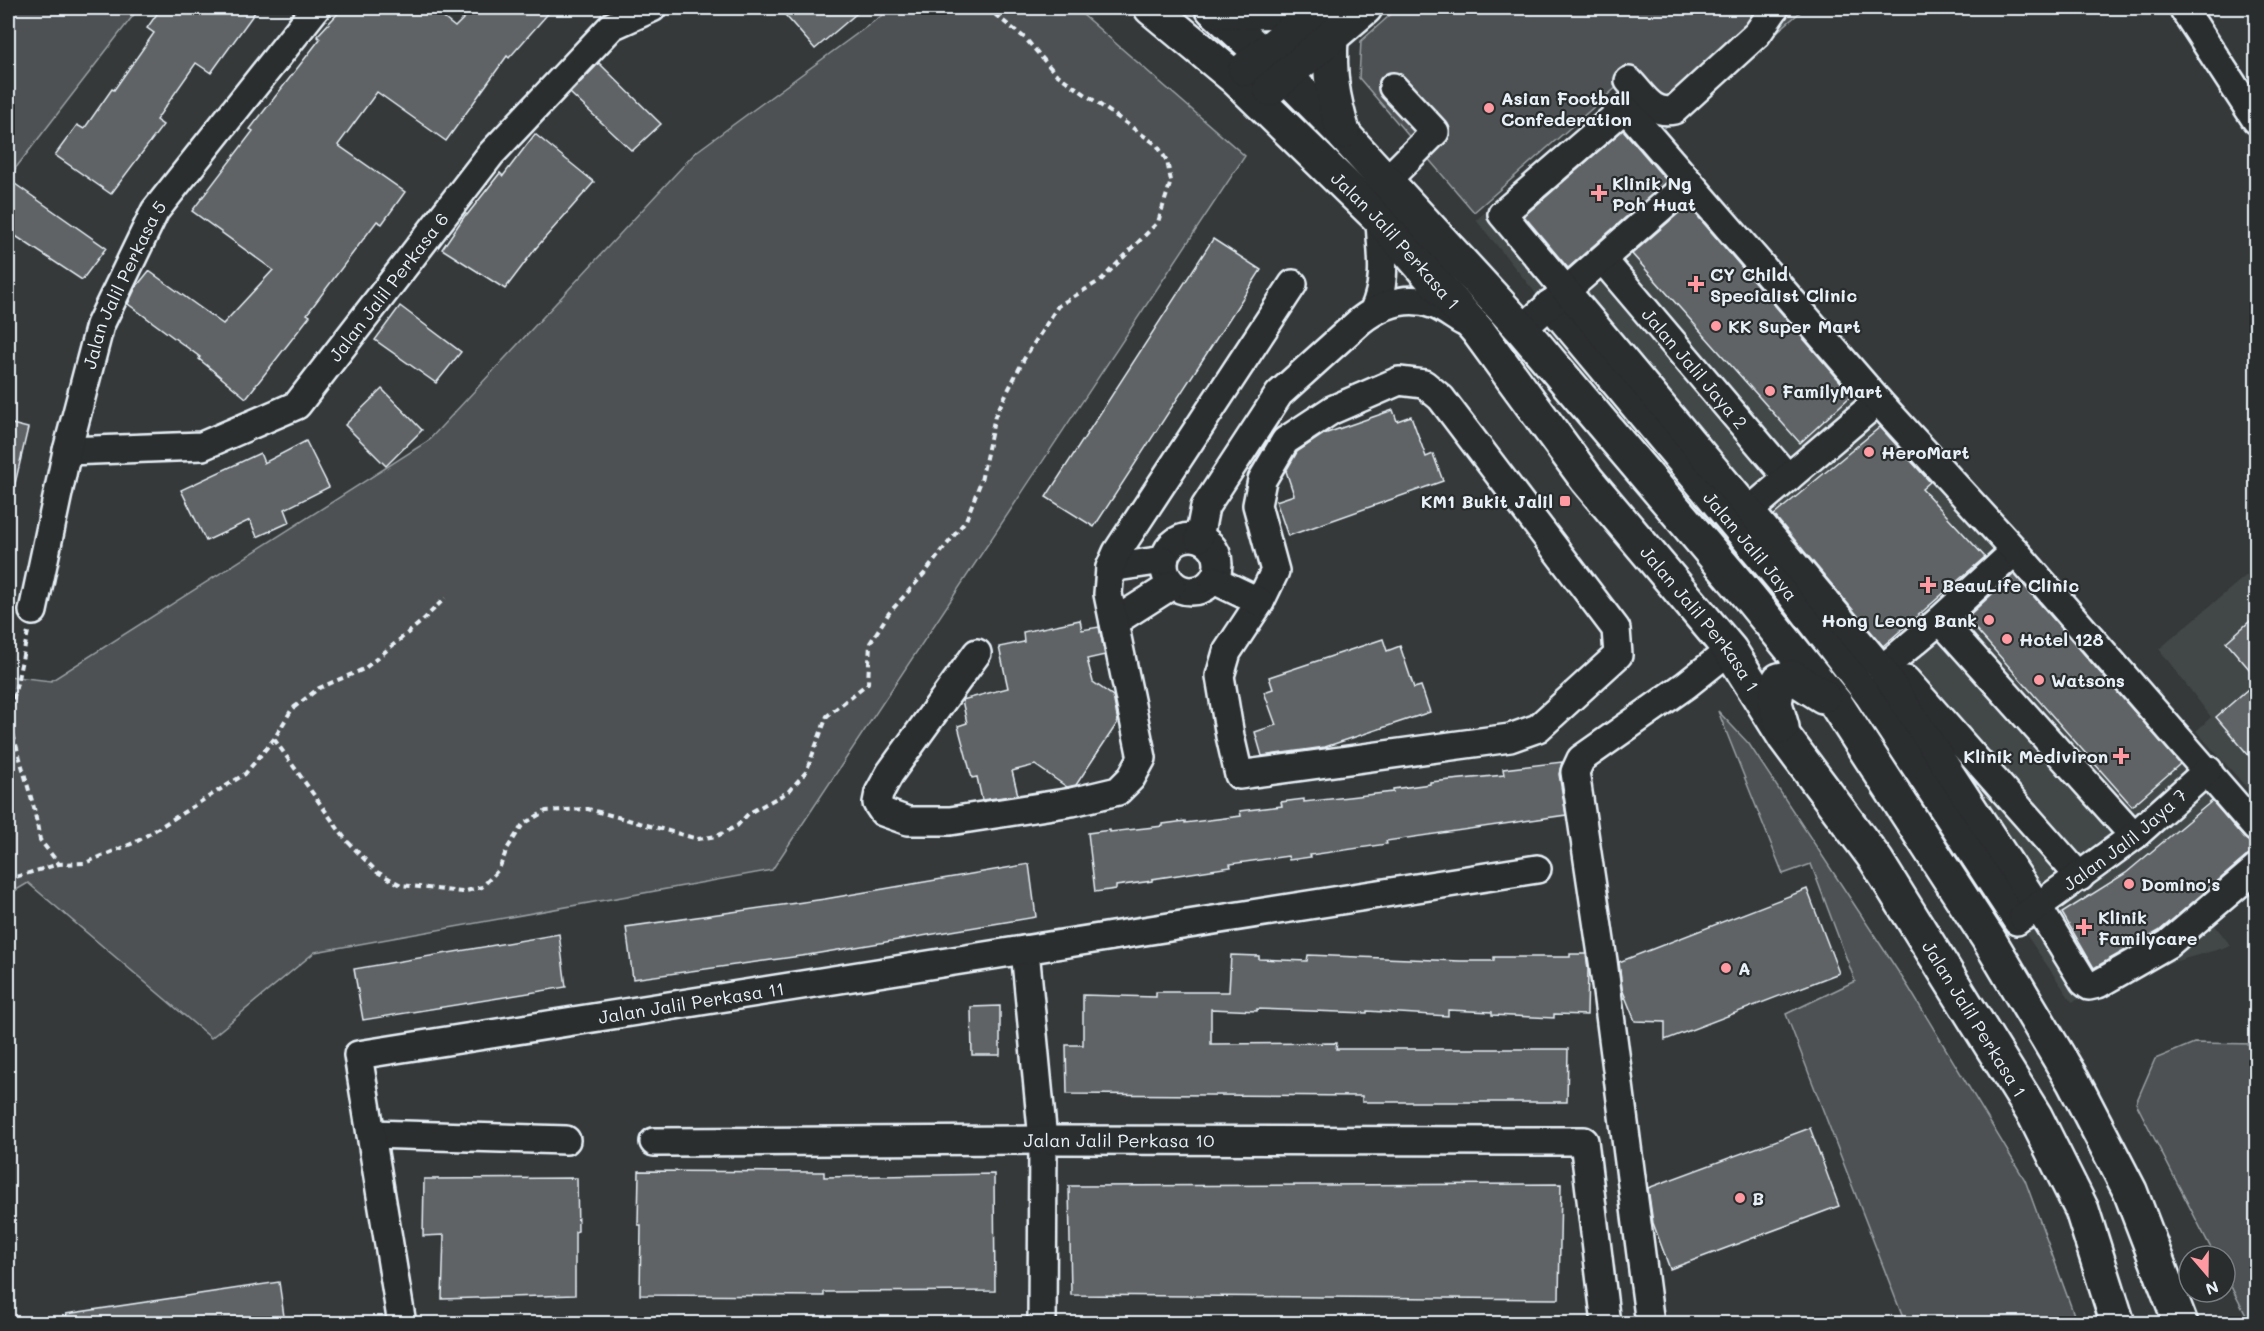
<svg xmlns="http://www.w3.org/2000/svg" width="2264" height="1331" font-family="Mali,sans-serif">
<rect width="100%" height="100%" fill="#35393a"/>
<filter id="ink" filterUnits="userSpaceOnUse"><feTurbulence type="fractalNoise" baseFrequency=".0167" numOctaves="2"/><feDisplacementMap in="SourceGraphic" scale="12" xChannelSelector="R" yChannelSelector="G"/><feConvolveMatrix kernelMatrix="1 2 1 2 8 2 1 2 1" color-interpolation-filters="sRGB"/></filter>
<g filter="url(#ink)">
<g fill="#424647">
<polygon points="1620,94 2256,816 2256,889 2214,924 2231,946 2166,964 2072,1002 1862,694 1476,220"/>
<polygon points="2256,567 2256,798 2196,731 2211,717 2159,649"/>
</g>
<g fill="#4d5152" stroke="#9aa1a5" stroke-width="1.5">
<polygon points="8,8 139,8 8,178"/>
<polygon points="892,8 1075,8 1245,156 772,870 315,952 211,1038 28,883 8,895 8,676 51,681 428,441 696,152"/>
<polygon points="1398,8 1805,8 1661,131 1619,85 1474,212 1359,78 1361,41"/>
<polygon points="1718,711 1749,744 1909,988 2025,1180 2077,1323 1905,1323 1786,1014 1855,981 1811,864 1783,874"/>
<polygon points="2194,1043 2256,1044 2256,1323 2250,1323 2225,1275 2225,1256 2215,1256 2136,1103 2155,1059"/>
</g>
<g fill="#5f6365" stroke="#e8f1f8" stroke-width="1.5">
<polygon points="161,8 258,8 211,73 196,63 156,120 163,125 111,194 55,155 77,125 84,129 112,89 114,90 154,33 147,28"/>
<polygon points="343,8 431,8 455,27 474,8 553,8 509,58 507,56 446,141 377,92 338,145 405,192 382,224 377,221 307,314 310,316 246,398 199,359 200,357 128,304 136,287 149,271 223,324 273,270 192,211 253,131 250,129 320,39 317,36"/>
<polygon points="779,8 863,8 815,49"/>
<polygon points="599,63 661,124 632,151 570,93"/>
<polygon points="1623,130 1667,181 1568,268 1524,216"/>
<polygon points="535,134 594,182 536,248 505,289 442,249 466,214 467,215 500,173 503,176"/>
<polygon points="8,179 106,248 82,280 8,231"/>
<polygon points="1688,205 1852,395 1800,443 1632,254"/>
<polygon points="1213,239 1261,270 1094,527 1046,497"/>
<polygon points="400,306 461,352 436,383 375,340"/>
<polygon points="382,389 422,430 386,466 345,425"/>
<polygon points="1393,410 1397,421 1411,416 1426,457 1433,454 1443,481 1288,536 1276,501 1294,495 1286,471 1297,452 1324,434"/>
<polygon points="8,423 28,428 14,488 8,487"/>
<polygon points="1880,427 1930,482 1922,489 1985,557 1883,646 1774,515"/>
<polygon points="306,441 329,487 285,509 290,522 257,537 250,520 206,541 181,490 260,453 264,463"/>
<polygon points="2014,574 2180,764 2132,806 1966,618"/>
<polygon points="2256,616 2256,677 2226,642"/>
<polygon points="1080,620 1082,630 1099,627 1105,655 1087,659 1093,682 1113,696 1118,722 1076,785 1067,787 1035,765 1012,771 1018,795 982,800 977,777 972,778 958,726 967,723 962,700 1008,688 999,647 1024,642 1023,632"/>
<polygon points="1383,639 1387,651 1400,646 1414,688 1421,686 1430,712 1325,747 1262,756 1255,732 1276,725 1264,692 1273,689 1269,677"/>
<polygon points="2256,682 2256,764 2216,717"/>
<polygon points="1562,762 1559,774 1566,815 1386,841 1387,844 1310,855 1311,857 1289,860 1288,856 1230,864 1231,867 1152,879 1152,881 1116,886 1116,889 1095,892 1088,833 1110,830 1110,832 1163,826 1163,824 1185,821 1185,823 1241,816 1240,811 1282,806 1281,802 1304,799 1304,802 1393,792 1393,789 1430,784 1430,782 1504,775 1503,769"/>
<polygon points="2212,801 2244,838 2252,843 2256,852 2246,857 2159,931 2094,968 2062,913 2126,873"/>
<polygon points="1029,864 1036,917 808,955 633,979 626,927 825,899"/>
<polygon points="1807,889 1839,973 1665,1040 1665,1022 1635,1021 1622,989 1619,962"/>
<polygon points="559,934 566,987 363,1020 354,969"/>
<polygon points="1570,954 1586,954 1588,970 1587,1015 1554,1014 1554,1018 1492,1015 1492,1012 1448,1010 1448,1016 1367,1011 1367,1013 1257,1009 1257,1011 1211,1009 1211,1044 1337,1043 1336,1049 1568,1049 1567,1102 1362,1102 1362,1096 1067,1094 1066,1045 1083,1045 1083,995 1156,997 1156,992 1229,992 1231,955 1259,956 1259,959 1307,961 1308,955 1460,961 1494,961 1494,957 1570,957"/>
<polygon points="1000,1006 1000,1055 972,1055 971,1007"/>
<polygon points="1810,1128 1839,1206 1670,1269 1653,1223 1648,1188"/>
<polygon points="639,1171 824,1172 824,1177 994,1174 995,1291 824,1292 824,1296 640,1295 641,1225 638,1225"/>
<polygon points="577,1178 578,1231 575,1232 575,1295 442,1299 444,1235 423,1236 424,1179"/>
<polygon points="1561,1184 1559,1299 1071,1295 1069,1186"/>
<polygon points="279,1282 285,1323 67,1323 66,1314"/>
</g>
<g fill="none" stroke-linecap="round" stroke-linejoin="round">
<g stroke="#e8f1f8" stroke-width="32">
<g id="minor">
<polyline points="2183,8 2256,120"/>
<path d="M1629,81C1643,95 1652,115 1674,110L1757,34L1775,8"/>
<polyline points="1386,181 1435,132 1393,87"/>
<path id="s1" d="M1603,260L1788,478"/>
<path id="s2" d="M1549,304L1782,583L1869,696L2017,921"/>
<path d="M1374,310C1388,278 1381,253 1380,219"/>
<polyline points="1522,329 1689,183"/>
<polygon points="1399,381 1424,384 1441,398 1616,629 1618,655 1538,728 1510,738 1239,775 1230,736 1220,676 1227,652 1260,602 1275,571 1257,505 1262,480 1285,441 1332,410"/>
<path id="s3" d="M67,451L202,446L297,405L491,154L612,26L652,8"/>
<polyline points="1749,511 1878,401"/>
<circle cx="1191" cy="564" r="27"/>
<path d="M1199,538L1205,507L1279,394L1360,321C1382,304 1407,294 1435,305C1445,309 1455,317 1464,322"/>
<polyline points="1110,568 1164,560"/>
<polyline points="1214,580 1260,602"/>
<path id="s4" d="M33,611L67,451L100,325L155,211L316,8"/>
<polyline points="1940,620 2134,836"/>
<polyline points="1114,622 1172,585"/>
<polyline points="977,653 890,773 879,793 877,803 883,812 908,821 950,821 1072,802 1118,791 1131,778 1142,758 1108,594 1110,568 1117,552 1293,284"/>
<polyline points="1882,669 1940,620 2015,551"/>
<polyline points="1906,680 2080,877"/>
<polyline points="2256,828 2015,551 1878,401 1625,108 1502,214 1882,669 2038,907 2084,982 2089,986 2098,984 2168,944 2256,869"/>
<path id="s5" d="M2023,917L2134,836L2208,770"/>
<polyline points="1025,950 1043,1140 1042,1324"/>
<polyline points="371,1134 566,1140"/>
<path id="s6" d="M654,1142L1043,1140L1584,1141L1606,1324"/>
<path id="s7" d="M402,1324L358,1055L1537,869"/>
<polyline points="1650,1324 1603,961 1575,772 1581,759 1686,685 1730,650"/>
</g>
</g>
<g stroke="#e8f1f8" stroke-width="38">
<g id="major">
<path id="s8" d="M1151,8L1235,78L1380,219L1478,331L1587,480L1730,650L1785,738L1876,860L2035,1116L2082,1210L2118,1324"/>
<polyline points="1212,8 1285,75 1343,134 1522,329 1750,598 1836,704 1988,938 2073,1081 2130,1191 2181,1324"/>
<polyline points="1214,10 1253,12 1316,10"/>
<path d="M1331,36C1329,75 1332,95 1343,132"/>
<polyline points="1245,69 1319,8"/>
<polyline points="1270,89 1365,8"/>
<polyline points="1782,727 1775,703 1779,680 1793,677 1823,696"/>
</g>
</g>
<g stroke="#e8f1f8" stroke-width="4" stroke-dasharray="6 4.5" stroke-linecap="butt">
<polyline points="28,632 9,720 34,808 40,840 59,864"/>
<polyline points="274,739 346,840 377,872 401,885 462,892 482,887 499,869 507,849 523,824 546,811 588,809 698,839 717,836 737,826 749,813 788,792 806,772 827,716 868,683 870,643 889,613 924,574 966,520 981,481 995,416 1024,359 1058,306 1101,280 1158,222 1171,181 1167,161 1157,145 1055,73 1025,38 993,13"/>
<polyline points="8,870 12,878"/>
<polyline points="8,882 12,878 59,864 85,863 136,842 245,774 274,739 292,709 319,688 364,669 421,622 445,598"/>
</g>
<use href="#minor" stroke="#2a2d2e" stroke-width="27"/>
<use href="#major" stroke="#2a2d2e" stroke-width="33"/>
</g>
</g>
<g fill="#ff9aa2" stroke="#2a2d2e" stroke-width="2">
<circle cx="1489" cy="108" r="6"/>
<path d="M1596 184h6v6h6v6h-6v6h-6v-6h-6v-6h6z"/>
<path d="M1693 275h6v6h6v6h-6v6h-6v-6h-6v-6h6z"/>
<circle cx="1716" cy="326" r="6"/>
<circle cx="1770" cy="391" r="6"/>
<circle cx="1869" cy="452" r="6"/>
<rect x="1559" y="495" width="12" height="12" rx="3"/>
<path d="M1925 576h6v6h6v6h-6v6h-6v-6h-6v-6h6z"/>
<circle cx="1989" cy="620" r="6"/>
<circle cx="2007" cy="639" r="6"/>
<circle cx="2039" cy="680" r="6"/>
<path d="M2118 747h6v6h6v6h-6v6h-6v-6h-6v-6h6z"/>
<circle cx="2129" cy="884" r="6"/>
<path d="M2081 918h6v6h6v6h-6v6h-6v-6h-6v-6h6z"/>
<circle cx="1726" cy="968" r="6"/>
<circle cx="1740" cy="1198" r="6"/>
</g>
<g text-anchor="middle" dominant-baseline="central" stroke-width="4.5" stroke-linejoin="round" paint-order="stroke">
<g font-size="18" font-weight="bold" fill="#e8f1f8" stroke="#2a2d2e" text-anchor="start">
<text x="1501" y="98">Asian Football<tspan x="1501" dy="21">Confederation</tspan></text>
<text x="1612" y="183">Klinik Ng<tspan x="1612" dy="21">Poh Huat</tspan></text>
<text x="1710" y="274">CY Child<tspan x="1710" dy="21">Specialist Clinic</tspan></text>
<text x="1728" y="326">KK Super Mart</text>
<text x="1782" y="391">FamilyMart</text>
<text x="1881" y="452">HeroMart</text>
<text x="1553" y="501" text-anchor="end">KM1 Bukit Jalil</text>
<text x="1942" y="585">BeauLife Clinic</text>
<text x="1977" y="620" text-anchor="end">Hong Leong Bank</text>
<text x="2019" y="639">Hotel 128</text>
<text x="2051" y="680">Watsons</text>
<text x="2108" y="756" text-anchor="end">Klinik Mediviron</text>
<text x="2141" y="884">Domino's</text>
<text x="2098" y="917">Klinik<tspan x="2098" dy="21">Familycare</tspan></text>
<text x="1738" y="968">A</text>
<text x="1752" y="1198">B</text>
</g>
<g font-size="18" fill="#e8f1f8" stroke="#2a2d2e">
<text stroke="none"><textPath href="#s8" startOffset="338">Jalan Jalil Perkasa 1</textPath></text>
<text stroke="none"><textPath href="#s4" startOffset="340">Jalan Jalil Perkasa 5</textPath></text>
<text stroke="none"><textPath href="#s3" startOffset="388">Jalan Jalil Perkasa 6</textPath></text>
<text stroke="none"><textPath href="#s1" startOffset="142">Jalan Jalil Jaya 2</textPath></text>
<text stroke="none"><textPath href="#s2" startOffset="315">Jalan Jalil Jaya</textPath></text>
<text stroke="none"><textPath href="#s8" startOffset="824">Jalan Jalil Perkasa 1</textPath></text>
<text stroke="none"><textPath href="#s5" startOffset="128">Jalan Jalil Jaya 7</textPath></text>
<text stroke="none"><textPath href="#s7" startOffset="610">Jalan Jalil Perkasa 11</textPath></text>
<text stroke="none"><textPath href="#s8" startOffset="1310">Jalan Jalil Perkasa 1</textPath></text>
<text stroke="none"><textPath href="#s6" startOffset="465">Jalan Jalil Perkasa 10</textPath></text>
</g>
</g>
<rect width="2264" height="1331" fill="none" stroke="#2a2d2e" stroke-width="30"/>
<rect x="15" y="15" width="2234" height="1301" fill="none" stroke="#e8f1f8" stroke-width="2" filter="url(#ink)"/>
<g transform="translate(2207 1274) rotate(160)"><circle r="28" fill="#2a2d2e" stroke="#767b7f" stroke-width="1.5"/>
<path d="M0-4.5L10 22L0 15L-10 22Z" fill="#ff9aa2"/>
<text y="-9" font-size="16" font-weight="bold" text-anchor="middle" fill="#e8f1f8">N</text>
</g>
</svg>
